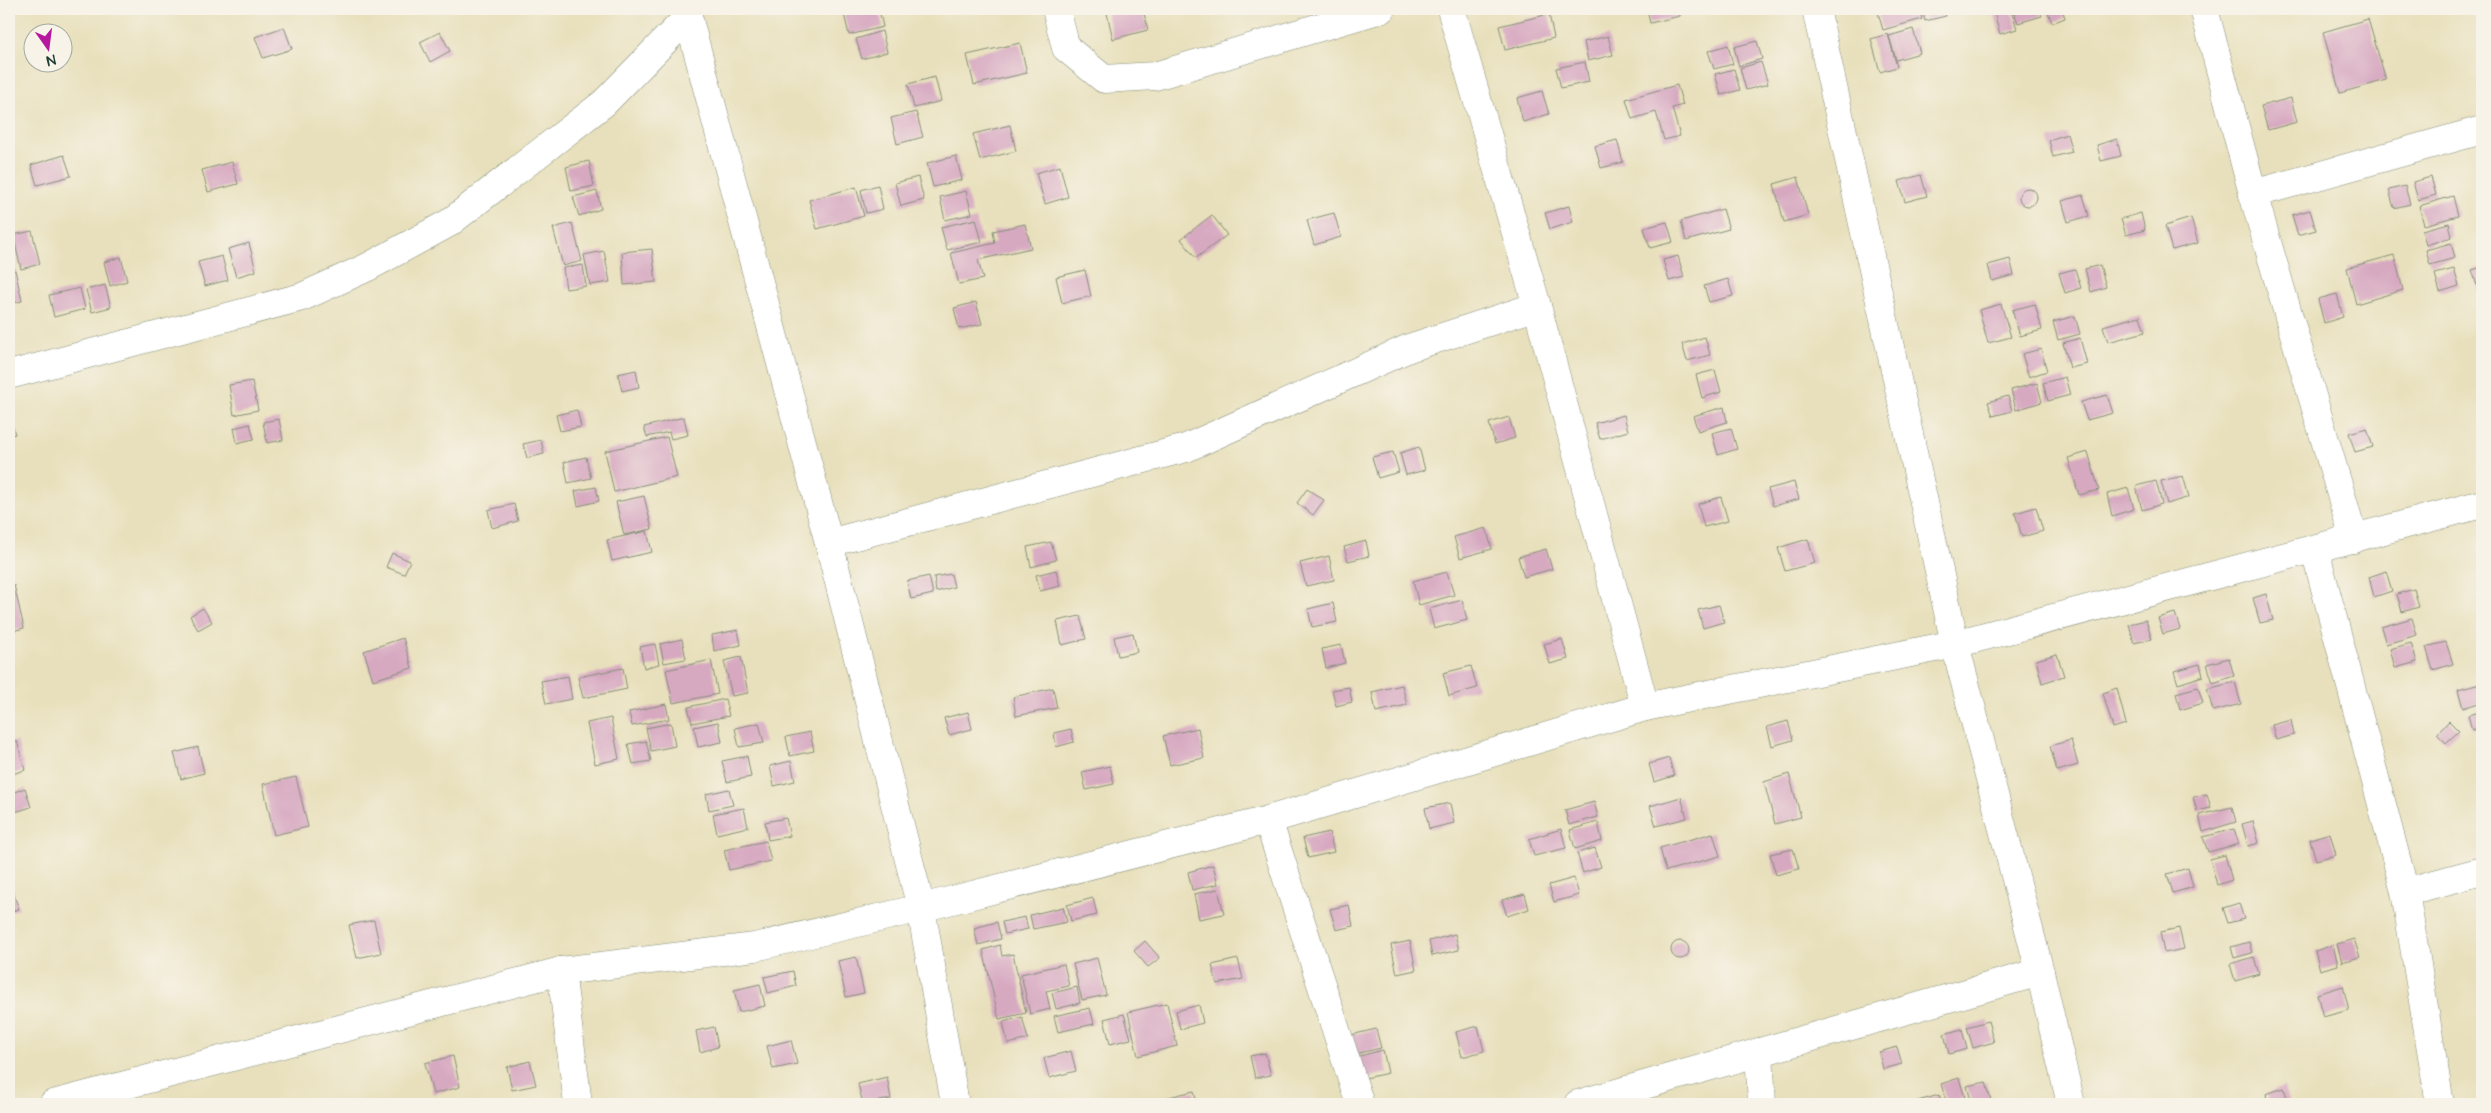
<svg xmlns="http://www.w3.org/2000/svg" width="2491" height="1113" font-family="'Architects Daughter',sans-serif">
<rect width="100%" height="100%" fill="#f7f3e8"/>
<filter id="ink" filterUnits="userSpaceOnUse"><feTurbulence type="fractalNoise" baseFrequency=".02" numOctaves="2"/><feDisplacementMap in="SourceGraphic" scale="10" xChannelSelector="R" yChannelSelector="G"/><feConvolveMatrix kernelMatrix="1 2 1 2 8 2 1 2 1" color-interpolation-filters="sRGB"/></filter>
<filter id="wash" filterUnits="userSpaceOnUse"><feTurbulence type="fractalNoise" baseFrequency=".0096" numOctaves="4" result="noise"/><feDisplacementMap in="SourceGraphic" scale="20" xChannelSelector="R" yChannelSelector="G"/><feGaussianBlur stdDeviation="1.12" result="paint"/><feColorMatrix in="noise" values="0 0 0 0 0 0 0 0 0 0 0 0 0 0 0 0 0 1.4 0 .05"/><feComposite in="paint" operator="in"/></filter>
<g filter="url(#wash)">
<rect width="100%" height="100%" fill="#e8e0bc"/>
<g id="blocks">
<g fill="#d7a9c1">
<polygon points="867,9 879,9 883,27 849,35 844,14"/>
<polygon points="1106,9 1143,9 1148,30 1113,39"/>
<polygon points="1647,9 1679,9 1680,16 1650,23"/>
<polygon points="1877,9 1919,9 1922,19 1883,30"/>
<polygon points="1922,9 1944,9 1946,16 1925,21"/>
<polygon points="1948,9 1965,9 1949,14"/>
<polygon points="2011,9 2017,29 2000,34 1994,12"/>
<polygon points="2013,9 2039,9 2042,16 2018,23"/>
<polygon points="2047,9 2062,9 2065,18 2052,23"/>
<polygon points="1549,14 1554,38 1505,50 1499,26"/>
<polygon points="2368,19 2386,80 2340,93 2323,32"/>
<polygon points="284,27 292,49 263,58 255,37"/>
<polygon points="1913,29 1920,53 1896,60 1889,36"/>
<polygon points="882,31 887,52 862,59 856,39"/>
<polygon points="440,32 450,51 430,62 420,42"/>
<polygon points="1888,34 1897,67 1880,72 1871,39"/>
<polygon points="1608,36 1613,55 1588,61 1584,42"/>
<polygon points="1757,41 1762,59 1739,66 1734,47"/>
<polygon points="1020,43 1027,73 974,85 967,55"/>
<polygon points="1728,45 1733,64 1714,69 1708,51"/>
<polygon points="1585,62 1589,82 1561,88 1556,68"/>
<polygon points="1761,62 1768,84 1746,90 1740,68"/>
<polygon points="1734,69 1740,90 1721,95 1715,74"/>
<polygon points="935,77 941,101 914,108 908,84"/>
<polygon points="1677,85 1683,105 1672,108 1680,136 1664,140 1656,112 1632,119 1626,99"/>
<polygon points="1542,91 1549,114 1523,122 1517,98"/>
<polygon points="2291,98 2297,122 2268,130 2261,106"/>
<polygon points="916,112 923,137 897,144 891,118"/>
<polygon points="1010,125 1016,151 980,160 973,134"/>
<polygon points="2067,134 2072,152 2053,157 2049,140"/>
<polygon points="2117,139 2121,156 2101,161 2097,145"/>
<polygon points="1617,140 1623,162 1601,168 1595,146"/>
<polygon points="64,155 71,176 37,185 31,165"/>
<polygon points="956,156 962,180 933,187 927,163"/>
<polygon points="589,161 594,186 571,191 566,167"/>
<polygon points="232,162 238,184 208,192 202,170"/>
<polygon points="1060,166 1068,197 1045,204 1036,173"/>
<polygon points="1921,175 1927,196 1905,202 1899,181"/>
<polygon points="918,177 924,200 901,206 895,183"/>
<polygon points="1798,177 1808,215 1784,222 1774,184"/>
<polygon points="2431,177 2436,195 2418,200 2413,182"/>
<polygon points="878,185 883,209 866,213 861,190"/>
<polygon points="2405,186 2410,204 2394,208 2389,190"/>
<polygon points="856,187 864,216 817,229 809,200"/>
<circle cx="2028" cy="197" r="9"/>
<polygon points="597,191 601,209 579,216 573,197"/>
<polygon points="966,191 972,214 945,220 940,197"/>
<polygon points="2083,195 2089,216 2068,222 2062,201"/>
<polygon points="2453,196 2458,216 2424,225 2419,206"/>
<polygon points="1569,206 1573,222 1550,229 1545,213"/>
<polygon points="1723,209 1729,229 1686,241 1681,221"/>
<polygon points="2310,210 2316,230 2298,235 2292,215"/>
<polygon points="1334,213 1341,237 1314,245 1307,220"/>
<polygon points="2141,213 2145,230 2126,235 2121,219"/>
<polygon points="1212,215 1227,235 1196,258 1181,239"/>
<polygon points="2191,218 2198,243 2172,250 2165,226"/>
<polygon points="976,219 982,242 947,250 941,227"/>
<polygon points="1667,222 1673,242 1650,248 1644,228"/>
<polygon points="572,223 582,261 563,266 553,228"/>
<polygon points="2449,223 2452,237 2426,245 2422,230"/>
<polygon points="1025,224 1031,248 978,260 983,279 959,284 951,253 995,243 993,231"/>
<polygon points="32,231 40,264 21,269 13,235"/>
<polygon points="249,243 256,271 236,277 228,249"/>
<polygon points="2451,243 2455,258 2430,265 2426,250"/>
<polygon points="652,249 656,282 624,285 622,252"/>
<polygon points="9,251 14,268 9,269"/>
<polygon points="604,251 610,282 590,285 584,255"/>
<polygon points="2394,255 2403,290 2356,304 2347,268"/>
<polygon points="222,256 228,280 205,286 198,262"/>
<polygon points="1678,256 1684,277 1669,281 1663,260"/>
<polygon points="121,257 127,281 110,286 104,262"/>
<polygon points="2010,259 2014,275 1992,281 1988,265"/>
<polygon points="583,265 586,286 566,289 563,268"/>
<polygon points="2100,265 2106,287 2091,292 2085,269"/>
<polygon points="2482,267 2482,290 2479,292 2472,270"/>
<polygon points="2075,269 2081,288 2065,293 2059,273"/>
<polygon points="2454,269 2459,286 2440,292 2435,274"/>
<polygon points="15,270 22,301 9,304 9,272"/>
<polygon points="1085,270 1091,296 1062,303 1056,277"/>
<polygon points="1728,279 1733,296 1709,302 1704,286"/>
<polygon points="105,285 111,307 92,312 86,290"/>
<polygon points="80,288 85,309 54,317 49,295"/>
<polygon points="2337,294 2343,317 2324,323 2318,299"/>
<polygon points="976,302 982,324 959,329 954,308"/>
<polygon points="2001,304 2011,337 1988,343 1979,310"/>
<polygon points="2035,304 2042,330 2020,336 2012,310"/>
<polygon points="2075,316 2080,334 2058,340 2053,322"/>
<polygon points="2140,316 2145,332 2108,342 2103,326"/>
<polygon points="1705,337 1710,355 1687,361 1682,344"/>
<polygon points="2080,338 2087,364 2070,368 2063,343"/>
<polygon points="2041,349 2047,371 2029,377 2022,354"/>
<polygon points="636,370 639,387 622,391 618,374"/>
<polygon points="1715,370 1721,392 1702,398 1696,375"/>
<polygon points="2065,377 2070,395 2048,401 2043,383"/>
<polygon points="252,381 258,410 234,415 229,385"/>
<polygon points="2037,383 2042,402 2016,410 2011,390"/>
<polygon points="2107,395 2113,413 2087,420 2081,402"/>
<polygon points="2008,396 2012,411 1993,416 1988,402"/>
<polygon points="1724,407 1727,422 1698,431 1693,416"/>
<polygon points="577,410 581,427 560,431 556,415"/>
<polygon points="9,415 15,434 9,436"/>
<polygon points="1624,415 1628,431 1600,439 1595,423"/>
<polygon points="684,417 688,435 671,439 669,432 647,437 644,427"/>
<polygon points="1509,417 1515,438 1495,444 1489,423"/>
<polygon points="279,419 283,440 267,443 263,422"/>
<polygon points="250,424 254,439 237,443 234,428"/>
<polygon points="1731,428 1737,449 1718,455 1712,433"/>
<polygon points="2367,428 2373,447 2355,452 2349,433"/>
<polygon points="667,437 677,477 614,492 605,451"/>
<polygon points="541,440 544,454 527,458 523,444"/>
<polygon points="1419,447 1425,470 1406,475 1400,453"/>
<polygon points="1393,452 1399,472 1378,478 1372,457"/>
<polygon points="2088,452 2099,490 2079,495 2068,458"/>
<polygon points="586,457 591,478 568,483 564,462"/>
<polygon points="2183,476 2189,497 2167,504 2161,481"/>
<polygon points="2156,481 2162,504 2142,510 2136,486"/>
<polygon points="1794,482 1799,499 1773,506 1768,489"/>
<polygon points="596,487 599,501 578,506 575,491"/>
<polygon points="2128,488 2134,509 2112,516 2107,494"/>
<polygon points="1307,489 1324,500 1313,515 1297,503"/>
<polygon points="644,496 652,529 624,535 616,502"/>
<polygon points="1721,497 1728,521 1704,527 1698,504"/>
<polygon points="514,504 518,521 492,528 488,510"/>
<polygon points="2036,507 2043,531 2022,537 2015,513"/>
<polygon points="1486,528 1492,549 1460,558 1454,537"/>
<polygon points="647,531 652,552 612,561 607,540"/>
<polygon points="1808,539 1815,563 1785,571 1778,548"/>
<polygon points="1366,541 1369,556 1348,561 1344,547"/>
<polygon points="1051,542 1056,560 1031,567 1027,547"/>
<polygon points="1546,549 1552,569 1524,577 1518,557"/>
<polygon points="392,553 410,561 404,574 386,567"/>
<polygon points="1329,556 1334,580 1306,586 1300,563"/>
<polygon points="1056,570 1060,586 1040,591 1036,575"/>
<polygon points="2386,571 2392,591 2374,597 2369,577"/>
<polygon points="1447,572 1454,595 1419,605 1413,581"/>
<polygon points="951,574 954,587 936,592 934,577"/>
<polygon points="929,576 933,594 911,599 907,581"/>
<polygon points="14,585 24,628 9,632 9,586"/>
<polygon points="2414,589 2419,607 2402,612 2397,594"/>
<polygon points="2266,594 2273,620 2260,623 2253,598"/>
<polygon points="1462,600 1467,620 1434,629 1429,609"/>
<polygon points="1333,603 1337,622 1312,627 1308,609"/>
<polygon points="1719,605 1724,622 1703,628 1698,610"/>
<polygon points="203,608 212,622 198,630 190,616"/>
<polygon points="2175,613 2180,629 2163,634 2158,618"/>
<polygon points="1080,616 1086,639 1062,645 1057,621"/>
<polygon points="2412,618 2417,635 2386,644 2381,627"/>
<polygon points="2146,620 2152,639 2134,643 2129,624"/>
<polygon points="738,630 741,645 714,651 712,635"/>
<polygon points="1133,633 1137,652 1118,656 1114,637"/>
<polygon points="403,638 412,668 373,680 364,651"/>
<polygon points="682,639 686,659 664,663 660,644"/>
<polygon points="1562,639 1568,659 1550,664 1544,644"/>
<polygon points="2446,642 2453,664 2433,670 2426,647"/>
<polygon points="2411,643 2417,662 2395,668 2390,649"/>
<polygon points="655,644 659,664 644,668 640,647"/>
<polygon points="1341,645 1345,663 1326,668 1322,649"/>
<polygon points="2057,654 2064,676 2042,683 2036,660"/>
<polygon points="741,657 748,693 732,696 724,661"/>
<polygon points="2229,658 2234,676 2213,683 2207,664"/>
<polygon points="711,660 718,694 673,703 666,670"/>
<polygon points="2200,664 2203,676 2178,684 2174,671"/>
<polygon points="1471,666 1477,688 1449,696 1443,673"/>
<polygon points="623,668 627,689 583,698 578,677"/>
<polygon points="568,676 572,699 546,704 541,681"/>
<polygon points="2235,682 2241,704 2213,711 2207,689"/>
<polygon points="2480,684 2482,702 2463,708 2458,690"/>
<polygon points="1402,685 1407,705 1376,712 1372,692"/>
<polygon points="1349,687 1352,702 1336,706 1332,690"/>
<polygon points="2198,687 2203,703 2180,710 2176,693"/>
<polygon points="1053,688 1057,708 1016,716 1013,697"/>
<polygon points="2117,688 2126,724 2113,728 2103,693"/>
<polygon points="725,699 729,716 692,723 688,707"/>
<polygon points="666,704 669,719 632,726 629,712"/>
<polygon points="2482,711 2482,727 2472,730 2468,715"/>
<polygon points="968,712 972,729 949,735 944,718"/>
<polygon points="611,718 619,759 595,764 587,723"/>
<polygon points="2291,720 2294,735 2276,740 2272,725"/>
<polygon points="1788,721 1793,740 1772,746 1767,727"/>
<polygon points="2449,721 2459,731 2446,743 2437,734"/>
<polygon points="718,722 722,742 698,747 694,727"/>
<polygon points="671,723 675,746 651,751 646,728"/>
<polygon points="759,723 764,743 739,747 735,728"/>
<polygon points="1198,728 1204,758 1170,765 1163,736"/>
<polygon points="1071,729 1074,742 1056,747 1054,733"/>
<polygon points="810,732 814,751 790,756 786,737"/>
<polygon points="2071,740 2078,765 2057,771 2050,746"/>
<polygon points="17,741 25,770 9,775 9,743"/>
<polygon points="646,741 651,761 633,764 628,744"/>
<polygon points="198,747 204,773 181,779 174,753"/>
<polygon points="747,756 751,777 727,782 722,761"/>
<polygon points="1669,758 1674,776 1654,782 1649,764"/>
<polygon points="791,761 795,781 774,786 770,766"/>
<polygon points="1110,766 1114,784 1086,790 1082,772"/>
<polygon points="1789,774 1801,817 1775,824 1764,782"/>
<polygon points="296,777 308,827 274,835 263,784"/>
<polygon points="25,788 31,807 9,814 9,794"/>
<polygon points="729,789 733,805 709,810 706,794"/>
<polygon points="2207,794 2211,808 2197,811 2193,797"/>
<polygon points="1681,797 1687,818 1656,826 1650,806"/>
<polygon points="1594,802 1598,817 1569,825 1565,810"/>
<polygon points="1450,803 1454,823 1429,829 1425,808"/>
<polygon points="2232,807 2236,822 2203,832 2199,815"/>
<polygon points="744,808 748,827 717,834 713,814"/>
<polygon points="786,818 790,836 768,840 765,822"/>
<polygon points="2253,821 2259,843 2248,846 2242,824"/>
<polygon points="1598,822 1602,841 1575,849 1570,830"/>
<polygon points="1561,829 1566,848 1534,856 1529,839"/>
<polygon points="2234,829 2239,844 2208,852 2203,837"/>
<polygon points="1329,832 1334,852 1308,858 1303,838"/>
<polygon points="1713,833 1720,856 1666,871 1660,848"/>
<polygon points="2330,833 2336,855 2316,860 2310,839"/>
<polygon points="766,841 771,861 729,870 724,850"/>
<polygon points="1595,848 1601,867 1583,873 1577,853"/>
<polygon points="1793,849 1799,869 1776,875 1770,854"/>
<polygon points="2225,855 2232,880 2217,885 2210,859"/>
<polygon points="1213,865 1218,884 1192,890 1188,872"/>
<polygon points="2188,868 2193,887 2173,893 2167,874"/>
<polygon points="1574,878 1579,895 1554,902 1549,885"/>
<polygon points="1218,889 1224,914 1199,919 1194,894"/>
<polygon points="12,890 19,909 9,912 9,891"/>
<polygon points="1525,894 1529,909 1507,916 1502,900"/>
<polygon points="1093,898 1097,915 1071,921 1067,905"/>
<polygon points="2239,903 2244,919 2228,923 2223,908"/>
<polygon points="1349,905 1353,926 1336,930 1330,909"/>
<polygon points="1063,907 1067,922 1033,929 1030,915"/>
<polygon points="1025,917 1028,929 1005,934 1002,922"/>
<polygon points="374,920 381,953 357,958 349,925"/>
<polygon points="997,922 1001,939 978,945 974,928"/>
<polygon points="2179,928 2184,949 2164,953 2160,932"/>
<polygon points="1455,934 1459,950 1432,956 1429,941"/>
<polygon points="2354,939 2360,957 2342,962 2337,944"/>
<polygon points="1145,941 1160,958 1148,967 1134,951"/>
<polygon points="1410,941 1416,970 1397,974 1391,945"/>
<circle cx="1680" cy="950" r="9"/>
<polygon points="2249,942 2252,953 2234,958 2231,947"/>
<polygon points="1000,945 1002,956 1013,954 1026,1013 999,1019 983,950"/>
<polygon points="2333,945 2338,965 2320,970 2315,951"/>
<polygon points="856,957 864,993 846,997 838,961"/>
<polygon points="2254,957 2259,974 2235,981 2230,964"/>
<polygon points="1097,958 1106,995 1082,1000 1073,964"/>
<polygon points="1238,959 1243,979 1217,984 1212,965"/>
<polygon points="1064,964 1069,986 1046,991 1050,1009 1030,1014 1021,974"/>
<polygon points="793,971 796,986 768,993 764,977"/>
<polygon points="760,984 765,1006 739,1012 734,990"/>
<polygon points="2343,986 2349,1010 2323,1017 2317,994"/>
<polygon points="1077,987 1080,1003 1056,1009 1052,993"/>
<polygon points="1167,1003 1177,1046 1138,1056 1128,1012"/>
<polygon points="1199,1005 1203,1023 1180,1029 1176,1011"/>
<polygon points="1090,1008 1094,1024 1058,1032 1054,1016"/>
<polygon points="1124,1014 1131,1039 1110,1044 1104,1019"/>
<polygon points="1022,1017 1028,1039 1008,1044 1003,1022"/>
<polygon points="1988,1021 1994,1042 1973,1048 1967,1027"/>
<polygon points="1478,1026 1484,1051 1462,1057 1456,1032"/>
<polygon points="714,1027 718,1047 700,1052 696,1031"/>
<polygon points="1376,1029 1381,1048 1355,1054 1351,1035"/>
<polygon points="1962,1029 1967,1049 1949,1054 1944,1034"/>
<polygon points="791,1040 797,1064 773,1069 767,1046"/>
<polygon points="1897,1047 1902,1064 1883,1069 1879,1052"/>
<polygon points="1383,1050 1388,1073 1361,1079 1355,1057"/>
<polygon points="1071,1051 1076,1071 1049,1078 1044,1058"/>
<polygon points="1265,1053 1271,1075 1255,1078 1250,1056"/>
<polygon points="453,1056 460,1087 433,1094 425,1063"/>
<polygon points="530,1061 536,1085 512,1090 507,1067"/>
<polygon points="887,1077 891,1099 863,1104 858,1084"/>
<polygon points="1959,1078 1965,1098 1947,1104 1941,1084"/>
<polygon points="1986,1082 1992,1104 1972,1104 1967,1086"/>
<polygon points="2284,1088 2289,1104 2268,1104 2266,1094"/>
<polygon points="1194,1091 1197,1104 1157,1104 1156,1100"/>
<polygon points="1939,1095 1942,1104 1907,1104"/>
</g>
</g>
</g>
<g filter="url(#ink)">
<use href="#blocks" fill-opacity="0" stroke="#848e78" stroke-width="1"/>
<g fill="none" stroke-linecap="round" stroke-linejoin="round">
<g stroke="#848e78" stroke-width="29">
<g id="minor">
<polyline points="686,9 829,543 921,908 955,1104"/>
<polyline points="1056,9 1066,48 1104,79 1155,76 1381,9"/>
<polyline points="1451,9 1537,306 1645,707"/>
<polyline points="1816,9 1955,644 2040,972 2071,1104"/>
<polyline points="2204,9 2253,194"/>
<polyline points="9,375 302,297 368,267 449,223 604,103 688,17"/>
<polyline points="2354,539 2253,194 2482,130"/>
<polyline points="829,543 1186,448 1409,348 1537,306"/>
<polyline points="2315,550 2405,892 2440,1104"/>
<polyline points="1268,820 1360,1104"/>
<polyline points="2405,892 2482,871"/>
<polyline points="561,971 578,1104"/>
<polyline points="1759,1052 1762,1104"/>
<polyline points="53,1104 561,971 755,947 921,908 1268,820 1645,707 1955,644 2482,504"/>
<polyline points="1578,1104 2040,972"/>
</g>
</g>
<use href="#minor" stroke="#fff" stroke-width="28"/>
</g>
</g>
<rect width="2491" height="1113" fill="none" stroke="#f7f3e8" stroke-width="30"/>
<g transform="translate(48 48) rotate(166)"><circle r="24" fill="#f7f3e8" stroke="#a1aaa0"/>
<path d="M0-4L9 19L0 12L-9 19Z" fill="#b5179e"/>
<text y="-8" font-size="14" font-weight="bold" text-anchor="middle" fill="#1f3d34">N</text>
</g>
</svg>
